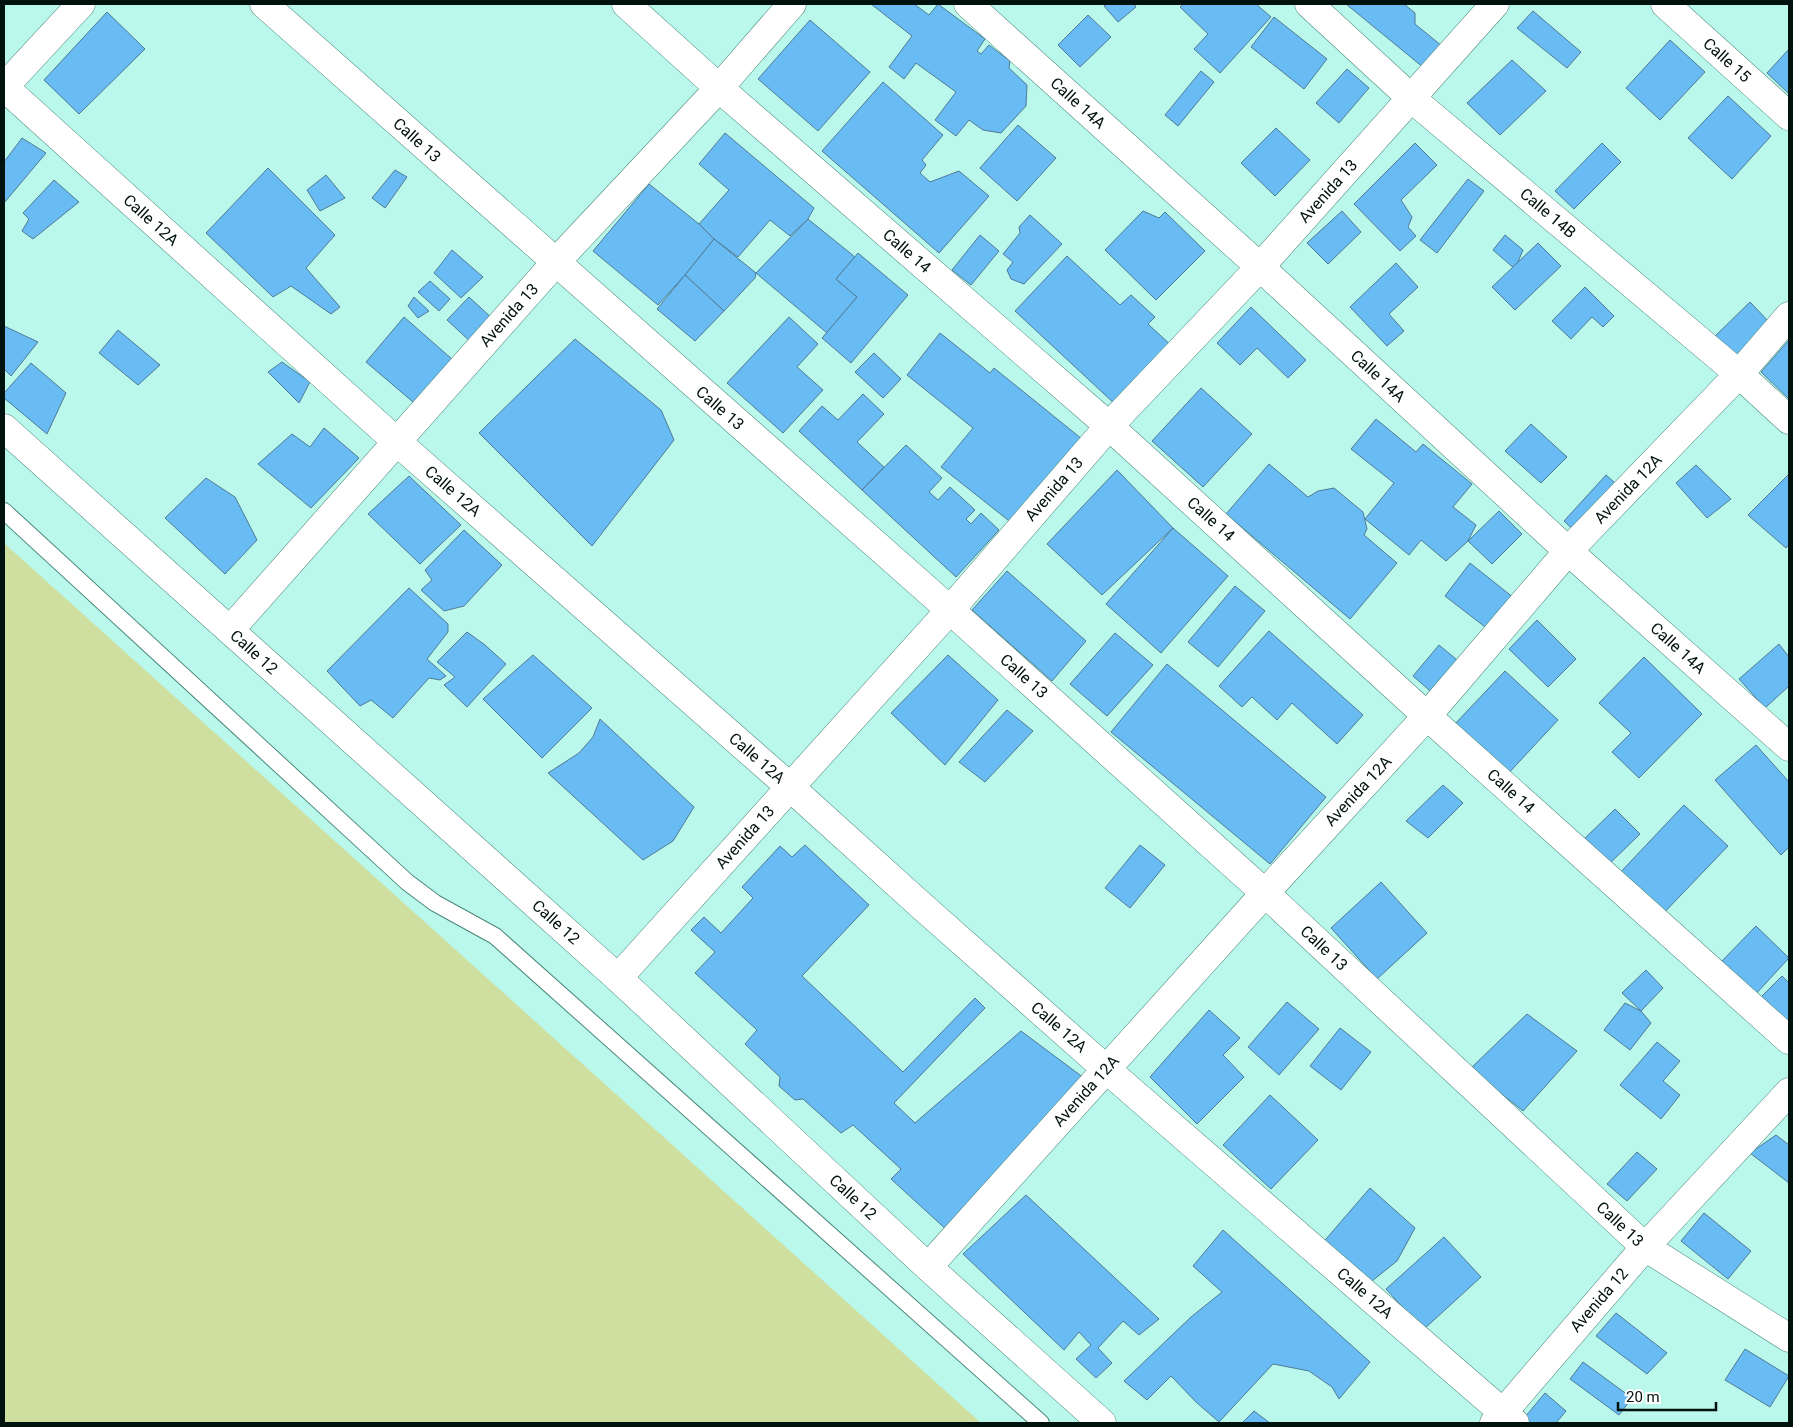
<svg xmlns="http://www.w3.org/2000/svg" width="1793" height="1427" font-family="Roboto,sans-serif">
<rect width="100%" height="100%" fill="#b9f8ea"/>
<polygon fill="#cedfa0" points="4,543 981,1423 4,1423"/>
<g fill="#69bcf3" stroke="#4f7a97">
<polygon points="871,4 914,4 929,15 938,4 985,39 977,51 981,54 989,45 1010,61 1009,68 1027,85 1026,106 1001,133 983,130 969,120 956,136 935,120 956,92 916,63 904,79 889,67 912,36"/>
<polygon points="1107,4 1134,4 1136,7 1118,22 1104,6"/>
<polygon points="1184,4 1256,4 1271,17 1220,73 1194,49 1208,34 1180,7"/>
<polygon points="1346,4 1404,4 1415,13 1415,24 1442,46 1424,68"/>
<polygon points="1533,11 1581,52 1567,68 1517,28"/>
<polygon points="107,12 145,49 79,114 44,80"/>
<polygon points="1088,15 1111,37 1080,67 1058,45"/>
<polygon points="1274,17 1327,59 1304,89 1251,47"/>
<polygon points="810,20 870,72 818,131 758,79"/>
<polygon points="1670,40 1705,72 1660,120 1626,88"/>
<polygon points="1789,49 1789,94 1767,73"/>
<polygon points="1512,60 1546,91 1500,135 1467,103"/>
<polygon points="1347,69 1369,88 1339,123 1316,103"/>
<polygon points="1201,71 1214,82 1178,126 1165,115"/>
<polygon points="883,82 943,135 922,160 926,165 920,173 930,182 959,171 989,196 939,253 822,151"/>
<polygon points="1728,96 1771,136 1732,179 1688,138"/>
<polygon points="1018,125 1056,158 1017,201 980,168"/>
<polygon points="1276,128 1310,160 1275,196 1241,163"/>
<polygon points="725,133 814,208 808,219 790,236 770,220 738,257 714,239 699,224 729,190 699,164"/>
<polygon points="22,138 46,153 4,203 4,162"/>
<polygon points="1415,143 1437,165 1401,200 1412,217 1408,227 1416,236 1400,251 1354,204"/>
<polygon points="1602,143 1621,162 1574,209 1555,191"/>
<polygon points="268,168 335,235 306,268 340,307 331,314 291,286 273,297 206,233"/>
<polygon points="395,170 407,177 385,208 372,198"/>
<polygon points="326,175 345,198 320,211 307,190"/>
<polygon points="1468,179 1484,191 1437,253 1420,240"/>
<polygon points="54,180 79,202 33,239 22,231 29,219 23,213"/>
<polygon points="649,184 699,224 714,239 685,275 658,305 593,251"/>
<polygon points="1143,211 1159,218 1165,212 1205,251 1156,300 1105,250"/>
<polygon points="1342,211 1361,232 1328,264 1307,243"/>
<polygon points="1030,215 1062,244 1024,284 1011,279 1007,270 1013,262 1003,254 1020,233 1019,227"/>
<polygon points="808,219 855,257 836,279 857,297 827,333 756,273"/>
<polygon points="980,235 999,251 971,285 952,270"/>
<polygon points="1505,235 1523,250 1515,269 1493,250"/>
<polygon points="714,239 756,273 755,278 724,311 685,275"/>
<polygon points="1538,243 1561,266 1515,310 1492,287"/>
<polygon points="452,250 483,277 461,298 434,273"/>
<polygon points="858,253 908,295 851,363 822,338 857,297 836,279"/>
<polygon points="1067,256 1120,305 1131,295 1155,317 1148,324 1173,347 1117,406 1015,311"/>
<polygon points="1396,263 1418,287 1389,314 1404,331 1387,346 1350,307"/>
<polygon points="685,275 724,311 695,341 657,309"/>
<polygon points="430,281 450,299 439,311 418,292"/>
<polygon points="1585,287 1614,316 1603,327 1592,317 1571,339 1552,321"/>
<polygon points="414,297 429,311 418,318 408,306"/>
<polygon points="469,297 494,320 473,344 447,320"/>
<polygon points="1750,302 1770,323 1728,364 1708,343"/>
<polygon points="1251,307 1306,360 1288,378 1257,348 1240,365 1217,343"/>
<polygon points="404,317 453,360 413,402 366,362"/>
<polygon points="789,317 818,344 797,367 823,390 783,433 727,383"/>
<polygon points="4,326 38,342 11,376 4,369"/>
<polygon points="118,330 160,365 138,385 99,353"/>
<polygon points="940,333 990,373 994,368 1082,439 1013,524 941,467 973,428 907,375"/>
<polygon points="575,339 661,410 674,440 592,546 479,433"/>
<polygon points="1789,340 1789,399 1761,372"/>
<polygon points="874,353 901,379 883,398 855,372"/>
<polygon points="282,362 310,382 299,403 268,372"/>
<polygon points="31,363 66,393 47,434 4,398 4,393"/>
<polygon points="1201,388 1252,434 1203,487 1152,441"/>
<polygon points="863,394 884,414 857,442 884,467 862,490 799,431 822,406 838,420"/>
<polygon points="1376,419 1416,452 1423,444 1472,484 1453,507 1476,525 1468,541 1446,561 1421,540 1409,555 1365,519 1394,483 1351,449"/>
<polygon points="1531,424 1567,457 1541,483 1505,451"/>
<polygon points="324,428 359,458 311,508 258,464 292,434 310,447"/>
<polygon points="906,445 942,478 929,492 938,500 950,487 975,510 966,519 971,524 981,513 999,530 956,577 862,490"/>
<polygon points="1269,464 1308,497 1318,491 1334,488 1363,512 1367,529 1364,535 1397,563 1350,619 1226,514"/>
<polygon points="1696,465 1731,499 1707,518 1676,483"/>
<polygon points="1117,470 1173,528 1102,595 1047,544"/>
<polygon points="1789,474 1789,544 1786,548 1748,515"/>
<polygon points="1606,475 1623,490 1581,537 1564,521"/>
<polygon points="409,476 461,525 420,564 368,514"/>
<polygon points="206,478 235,497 257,540 225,574 165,518"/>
<polygon points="1499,511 1522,534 1492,564 1468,541"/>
<polygon points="1173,528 1228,576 1161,653 1106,604"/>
<polygon points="464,530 502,565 464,606 444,611 421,590 432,580 425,570"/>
<polygon points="1470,563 1514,598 1489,630 1445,596"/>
<polygon points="1007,571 1086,641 1052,681 972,610"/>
<polygon points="1235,586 1265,611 1218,667 1188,642"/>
<polygon points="409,588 448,624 448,632 427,659 446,676 440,680 429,678 393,718 371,700 360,706 327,671"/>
<polygon points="1537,620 1576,659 1548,687 1509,649"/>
<polygon points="1269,631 1363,715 1337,744 1292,703 1277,720 1252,697 1242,707 1219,686"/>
<polygon points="467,632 485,645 506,664 467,707 444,685 455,677 437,662"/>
<polygon points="1115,633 1153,665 1107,716 1070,684"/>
<polygon points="1779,644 1789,657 1789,686 1765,708 1739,679"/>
<polygon points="1439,645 1462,664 1436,696 1413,676"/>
<polygon points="533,655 592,708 542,758 483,699"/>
<polygon points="948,655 998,700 945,765 891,713"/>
<polygon points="1644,657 1702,714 1639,778 1612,752 1631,733 1599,703"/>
<polygon points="1167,664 1326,797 1270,864 1111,732"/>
<polygon points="1505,671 1558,720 1506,776 1453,726"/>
<polygon points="1007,710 1033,731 985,782 959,762"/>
<polygon points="600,719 694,807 673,841 643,860 548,773 579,753 593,737"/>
<polygon points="1756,745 1789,782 1789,847 1781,855 1715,780"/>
<polygon points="1443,785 1463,803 1428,838 1406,821"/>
<polygon points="1684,805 1728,846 1658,919 1615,878"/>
<polygon points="1615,809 1640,834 1604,869 1579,844"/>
<polygon points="805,845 869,905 802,976 903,1072 975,998 985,1008 894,1103 915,1123 1021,1031 1084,1078 949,1232 891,1179 901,1169 853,1125 841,1133 803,1099 795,1100 779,1086 780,1077 745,1044 757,1030 695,973 715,952 691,930 704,917 721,933 753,898 742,887 780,846 792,857"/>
<polygon points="1140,845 1165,865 1130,908 1105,888"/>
<polygon points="1381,882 1427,933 1377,979 1331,928"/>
<polygon points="1756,926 1789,958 1754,996 1719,964"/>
<polygon points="1646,970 1663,988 1641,1011 1622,993"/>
<polygon points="1782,976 1789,983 1789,1033 1758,1000"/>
<polygon points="1287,1002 1319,1029 1279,1075 1248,1047"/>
<polygon points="1625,1003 1641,1011 1651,1023 1630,1050 1604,1030"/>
<polygon points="1209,1010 1240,1038 1223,1055 1244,1077 1197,1124 1150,1077"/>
<polygon points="1527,1014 1577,1051 1523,1111 1470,1069"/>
<polygon points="1340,1028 1371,1052 1341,1090 1310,1066"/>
<polygon points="1657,1042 1680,1061 1663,1081 1680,1095 1661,1119 1620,1085"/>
<polygon points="1270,1095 1318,1140 1271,1189 1223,1145"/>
<polygon points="1776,1135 1789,1145 1789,1183 1750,1153"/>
<polygon points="1637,1152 1657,1169 1627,1201 1607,1184"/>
<polygon points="1370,1188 1415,1228 1397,1261 1372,1281 1320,1246"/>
<polygon points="1026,1195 1159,1319 1139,1335 1123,1321 1098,1348 1112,1363 1096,1378 1076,1359 1091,1345 1079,1332 1064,1350 963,1254"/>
<polygon points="1704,1213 1751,1251 1728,1279 1681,1241"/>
<polygon points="1223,1230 1370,1362 1339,1399 1332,1387 1309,1371 1273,1364 1219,1422 1197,1403 1171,1376 1147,1400 1124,1381 1191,1317 1222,1292 1193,1266"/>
<polygon points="1444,1237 1481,1277 1423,1330 1386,1289"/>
<polygon points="1616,1313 1667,1353 1647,1374 1596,1336"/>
<polygon points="1745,1349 1789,1376 1770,1407 1725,1380"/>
<polygon points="1583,1362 1632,1398 1619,1415 1570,1379"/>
<polygon points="1545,1393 1566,1411 1556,1423 1520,1423"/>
<polygon points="1254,1411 1270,1423 1242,1423"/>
</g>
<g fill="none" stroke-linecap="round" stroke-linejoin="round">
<g stroke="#4c887c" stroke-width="18">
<polyline id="service" points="4,511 407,882 435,903 495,936 1041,1423"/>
</g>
<g stroke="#4c887c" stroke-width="29">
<g id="minor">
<polyline points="264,4 950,610 1265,893 1645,1247 1789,1338"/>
<polyline points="626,4 719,88 1109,426 1427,716 1789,1040"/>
<polyline points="968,4 1260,267 1568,551 1789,747"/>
<polyline points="1309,4 1411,98 1739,374 1789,420"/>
<polyline points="1665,4 1789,116"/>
<polyline points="4,87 396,441 790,787 924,908 1106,1069 1515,1423"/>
<polyline points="4,87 81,4"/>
<polyline points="4,428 618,978 928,1267 1102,1423"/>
<polyline points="230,630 555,263 719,88 792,4"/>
<polyline points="618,978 950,610 1109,426 1260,267 1495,4"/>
<polyline points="928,1267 1265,893 1427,716 1568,551 1739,374 1789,316"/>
<polyline points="1494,1423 1645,1247 1789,1092"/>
</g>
</g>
<use href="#service" stroke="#fff" stroke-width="16"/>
<use href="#minor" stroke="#fff" stroke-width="28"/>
</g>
<g text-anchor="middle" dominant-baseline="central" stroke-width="5" stroke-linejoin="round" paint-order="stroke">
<g font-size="16" fill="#00120e" stroke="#fff">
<text transform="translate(1727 60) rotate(42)">Calle 15</text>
<text transform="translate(1078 103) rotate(42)">Calle 14A</text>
<text transform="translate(417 140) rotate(42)">Calle 13</text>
<text transform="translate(1328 191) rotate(-48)">Avenida 13</text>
<text transform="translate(1548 213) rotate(40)">Calle 14B</text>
<text transform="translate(151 220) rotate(42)">Calle 12A</text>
<text transform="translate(907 251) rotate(41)">Calle 14</text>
<text transform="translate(509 315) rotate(-48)">Avenida 13</text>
<text transform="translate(1378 376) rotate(43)">Calle 14A</text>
<text transform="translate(720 408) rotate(41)">Calle 13</text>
<text transform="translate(1054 489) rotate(-49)">Avenida 13</text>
<text transform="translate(1628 489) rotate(-46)">Avenida 12A</text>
<text transform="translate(453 491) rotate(41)">Calle 12A</text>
<text transform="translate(1211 519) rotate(42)">Calle 14</text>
<text transform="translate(1678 648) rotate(42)">Calle 14A</text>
<text transform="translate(254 652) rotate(42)">Calle 12</text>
<text transform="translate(1024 676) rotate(42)">Calle 13</text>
<text transform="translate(757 758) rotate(41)">Calle 12A</text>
<text transform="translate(1358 791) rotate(-47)">Avenida 12A</text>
<text transform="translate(1511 791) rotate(42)">Calle 14</text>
<text transform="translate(745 837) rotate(-48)">Avenida 13</text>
<text transform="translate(556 922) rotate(42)">Calle 12</text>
<text transform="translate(1324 948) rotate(43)">Calle 13</text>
<text transform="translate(1059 1027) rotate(41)">Calle 12A</text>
<text transform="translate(1086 1091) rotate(-48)">Avenida 12A</text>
<text transform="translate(853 1197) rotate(43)">Calle 12</text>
<text transform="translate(1620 1224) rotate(43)">Calle 13</text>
<text transform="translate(1365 1293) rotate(41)">Calle 12A</text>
<text transform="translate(1599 1300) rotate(-49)">Avenida 12</text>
</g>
</g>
<rect width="1793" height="1427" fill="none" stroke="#00120e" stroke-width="10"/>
<path d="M1618 1402v8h98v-8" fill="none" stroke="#00120e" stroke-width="2.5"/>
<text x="1626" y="1402" font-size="15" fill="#00120e" stroke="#ffffff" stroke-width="4" paint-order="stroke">20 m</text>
</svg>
